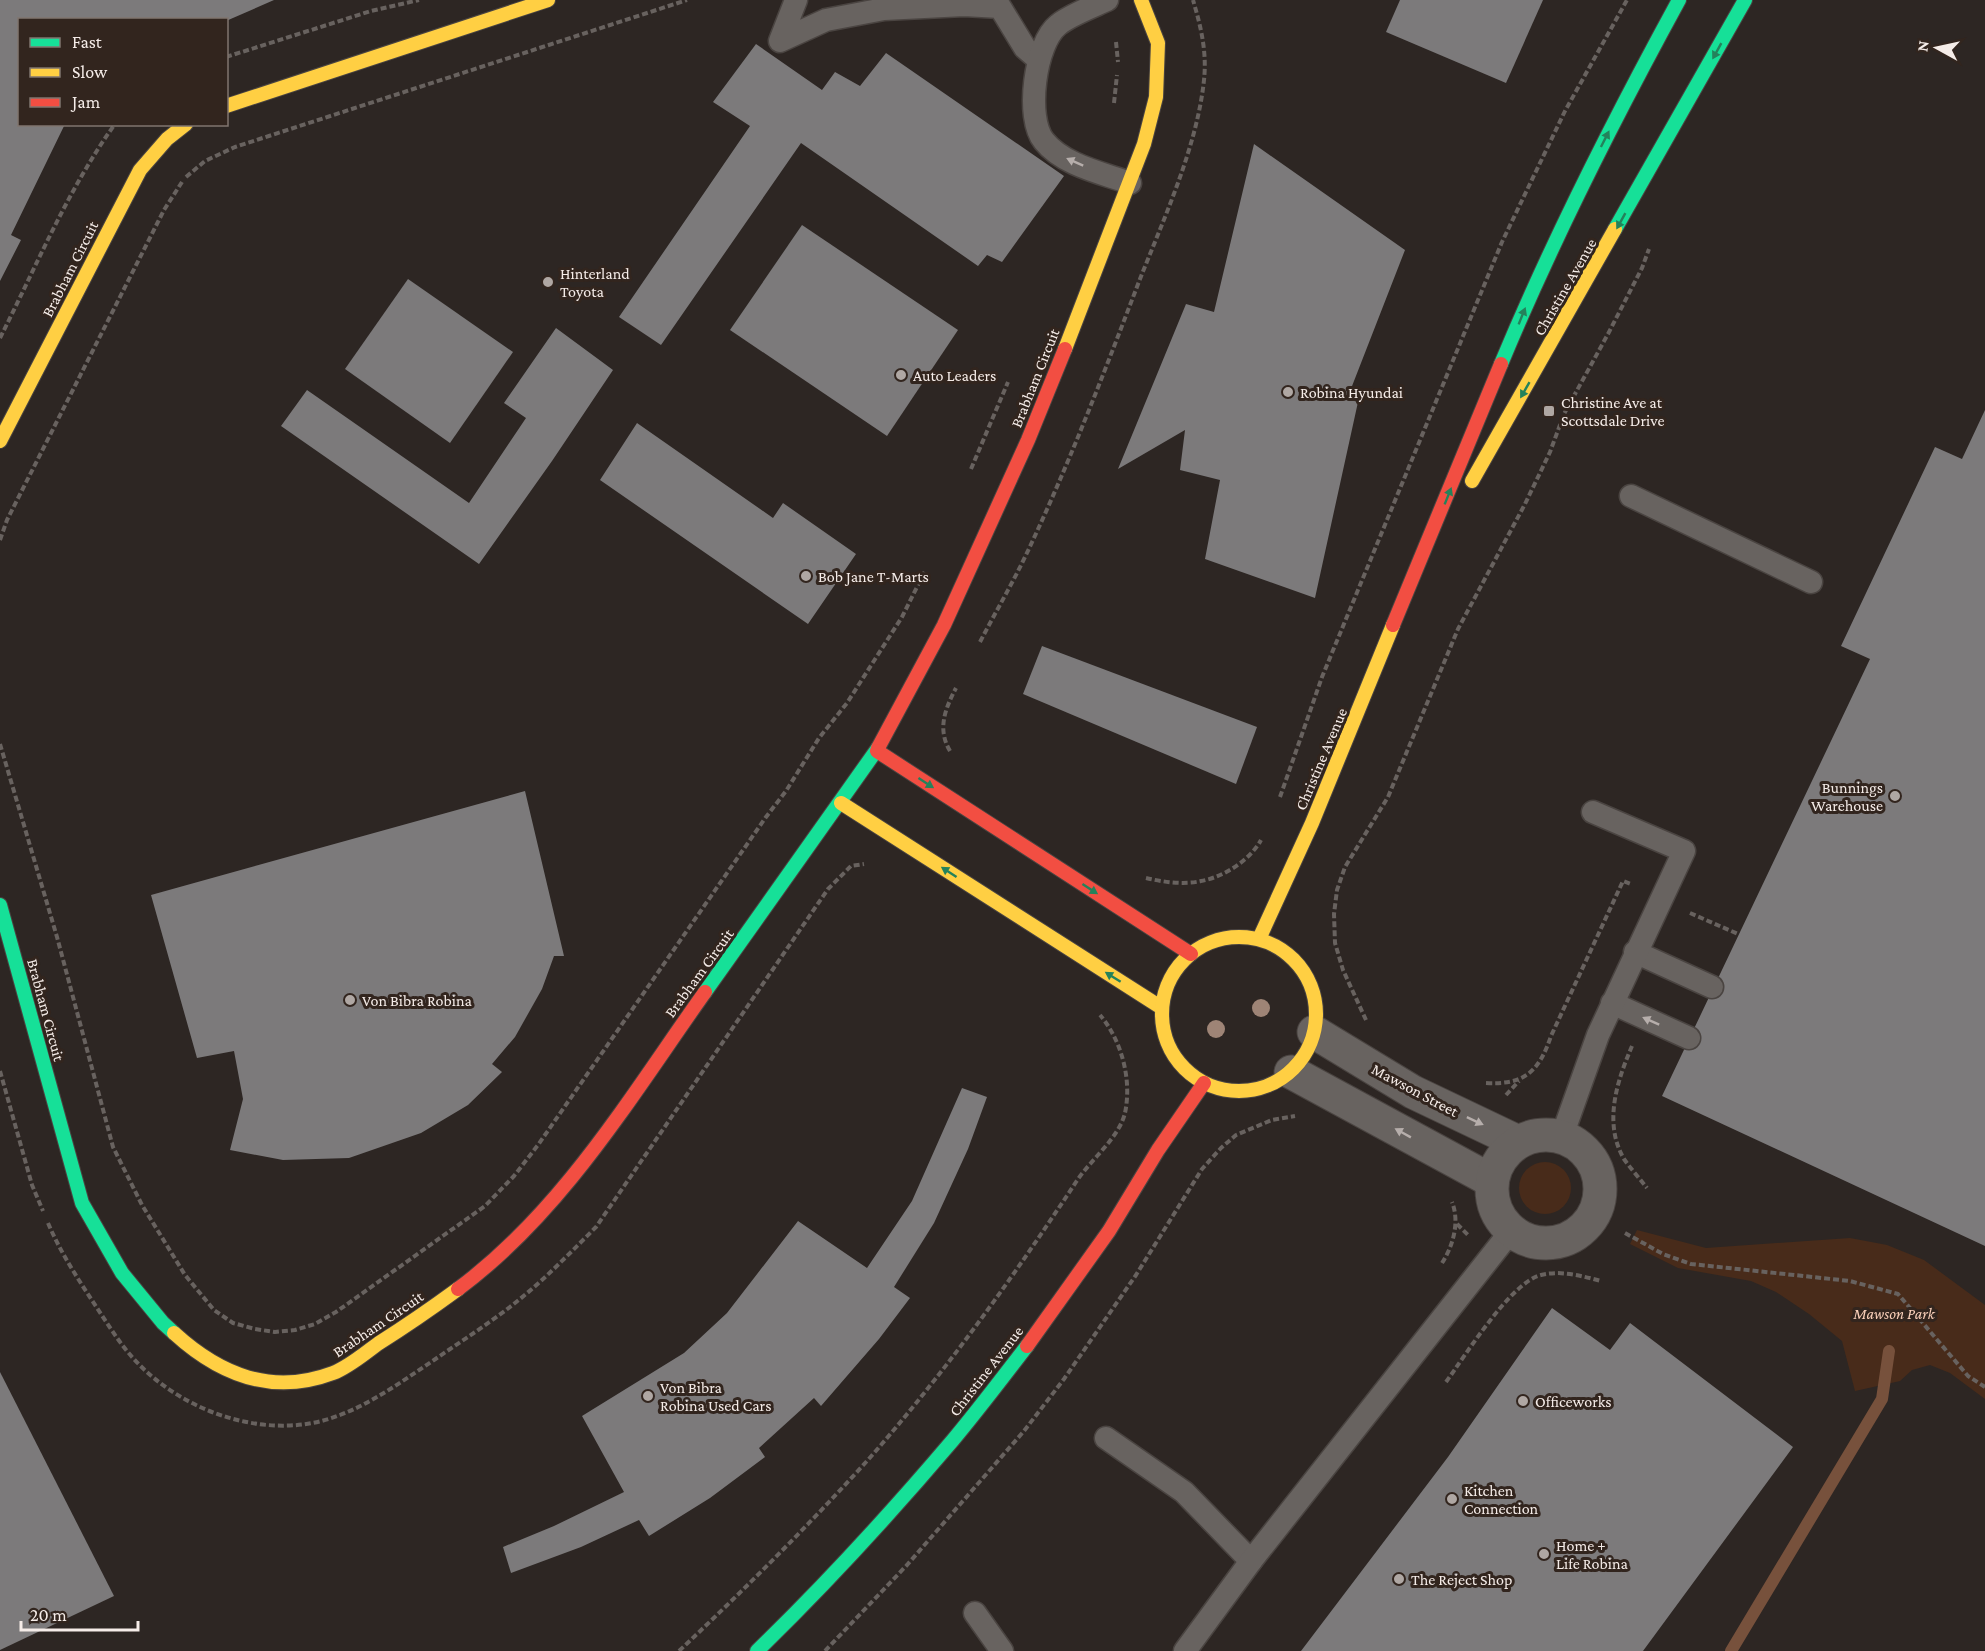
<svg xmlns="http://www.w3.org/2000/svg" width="1985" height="1651" font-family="'Crimson Pro',serif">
<rect width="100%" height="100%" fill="#2d2623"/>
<g fill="#482b1a">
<circle cx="1545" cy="1188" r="26"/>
<polygon points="1637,1230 1706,1248 1850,1238 1887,1245 1924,1260 1985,1305 1985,1399 1950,1373 1930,1365 1912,1370 1900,1381 1855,1391 1842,1341 1809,1314 1776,1292 1751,1281 1678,1268 1630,1244"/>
</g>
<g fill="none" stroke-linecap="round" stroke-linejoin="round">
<polyline stroke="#77513c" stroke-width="12" points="1731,1651 1882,1399 1889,1351"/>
</g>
<g fill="#7c7a7b">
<polygon points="0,0 274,0 226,21 20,20 20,124 65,124 11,235 21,240 0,281"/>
<polygon points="1400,0 1543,0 1506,83 1386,32"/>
<polygon points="756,44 822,90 835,72 860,86 886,53 1064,176 1002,262 987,255 978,266 801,143 661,345 619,317 750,126 713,102"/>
<polygon points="1254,144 1405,250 1347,399 1358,402 1315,598 1205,559 1220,480 1180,470 1185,430 1118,469 1186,304 1214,312"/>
<polygon points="802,225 958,330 887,436 730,330"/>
<polygon points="408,279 513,352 450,443 345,369"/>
<polygon points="556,328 613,370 552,461 479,564 281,426 307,390 469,503 526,418 504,403"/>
<polygon points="1985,410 1985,1246 1662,1096 1870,659 1841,646 1935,447 1962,459"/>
<polygon points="637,423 773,518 783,503 856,554 808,624 600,480"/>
<polygon points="1042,646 1257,727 1236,784 1023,694"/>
<polygon points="525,791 564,956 554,956 542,989 515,1037 492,1064 502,1072 468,1105 421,1133 349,1158 283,1160 230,1150 243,1099 234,1051 197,1058 151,895"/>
<polygon points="962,1088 987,1097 968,1149 934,1223 894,1287 910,1298 879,1339 821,1406 814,1398 759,1448 765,1457 710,1498 649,1536 639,1520 581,1547 511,1573 503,1547 554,1526 624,1492 582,1416 684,1353 727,1313 798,1221 867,1268 912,1201"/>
<polygon points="1552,1308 1610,1350 1630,1323 1793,1447 1643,1651 1301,1651 1448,1457"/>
<polygon points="0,1372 114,1596 0,1650"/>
</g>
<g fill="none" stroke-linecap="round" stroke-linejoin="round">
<g stroke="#4a4441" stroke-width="25">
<g id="lane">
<polyline points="796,0 780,41 826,20 884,9 964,5 1000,7 1025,48 1039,60"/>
<path d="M1107,0C1094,6 1068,16 1058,25C1035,43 1025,118 1044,141C1063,165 1102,173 1130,183"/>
<polyline points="1631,496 1811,582"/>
<polyline points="1635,952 1712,987"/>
<polyline points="1612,1003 1689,1038"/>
<polyline points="1562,1136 1598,1035 1684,851 1593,812"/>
<polyline points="1106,1438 1184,1492 1251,1561"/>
<polyline points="975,1613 1002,1651"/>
<polyline points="1185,1651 1251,1561 1511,1231"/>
</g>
</g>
<g stroke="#4a4441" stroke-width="35">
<g id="street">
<polyline points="1314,1032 1413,1092 1518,1142"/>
<polyline points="1291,1072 1492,1181"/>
<circle cx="1546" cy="1189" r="54"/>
</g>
</g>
<g stroke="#4a4441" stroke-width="16">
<g id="fast">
<polyline points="1615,229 1745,0"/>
<path d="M1501,364C1553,239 1614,119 1679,0"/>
<polyline points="0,905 82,1203 122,1273 163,1323 174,1333"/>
<polyline points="705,992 878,748"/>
<path d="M757,1651C826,1584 891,1513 953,1440C979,1409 1003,1377 1027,1346"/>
</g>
</g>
<g stroke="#4a4441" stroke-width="16">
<g id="slow">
<polyline points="226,106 548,0"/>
<polyline points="1065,349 1144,144 1156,97 1158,43 1141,0"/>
<polyline points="0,441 140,170 167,139 186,124"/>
<polyline points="1472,481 1615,229"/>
<polyline points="841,803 1162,1008"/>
<circle cx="1239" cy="1014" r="77"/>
<polyline points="1259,939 1312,823 1393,625"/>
<path d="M174,1333C220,1375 272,1396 333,1373C349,1367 365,1353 379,1343C406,1326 432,1308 458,1289"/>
</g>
</g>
<g stroke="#4a4441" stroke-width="16">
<g id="jam">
<polyline points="1393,625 1501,364"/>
<polyline points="878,748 944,625 1028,440 1065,349"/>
<polyline points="877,751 1191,954"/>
<path d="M458,1289C562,1212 631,1096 705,992"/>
<polyline points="1027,1346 1109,1231 1158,1150 1204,1083"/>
</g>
</g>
<g stroke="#68625f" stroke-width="4" stroke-dasharray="6 3" stroke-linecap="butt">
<polyline points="1116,42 1118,62"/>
<polyline points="226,57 371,11 419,0"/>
<polyline points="1114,103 1117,75"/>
<polyline points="186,177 205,161 235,147 687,0"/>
<path d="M0,338C36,267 68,189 115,124"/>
<polyline points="971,469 1008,382"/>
<polyline points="0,540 7,520 164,210 182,182"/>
<path d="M980,642C995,613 1011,586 1025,557C1068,467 1104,373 1140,279C1164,218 1197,147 1204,80C1207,52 1201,27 1193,0"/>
<polyline points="0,744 57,937 113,1147 142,1205 185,1275 214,1310 233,1323 255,1329 275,1332 295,1330 315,1324 336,1312 485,1206 514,1176 538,1145 766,817 786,791 819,738 847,703 902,617 925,571"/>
<path d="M950,751C937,729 945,709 956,688"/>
<polyline points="1280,797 1322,677 1502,242 1565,111 1627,0"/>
<path d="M1146,878C1163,882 1184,885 1201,881C1224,877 1250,860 1261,840"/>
<polyline points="1690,913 1738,934"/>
<polyline points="1366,1020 1343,970 1335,943 1334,914 1337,890 1345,867 1388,797 1458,629 1525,504 1550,452 1564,414 1608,334 1642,268 1649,249"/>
<path d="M1632,1046C1617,1081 1603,1123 1624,1159C1631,1169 1640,1179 1647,1188"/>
<polyline points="0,1071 32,1185 43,1211"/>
<path d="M1486,1083C1524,1085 1539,1072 1551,1036L1623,881L1631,884"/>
<polyline points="1506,1095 1519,1081"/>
<path d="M48,1223C62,1256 82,1285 101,1314C111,1329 121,1345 133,1358C182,1413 270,1443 340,1415C374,1402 404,1380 434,1360C463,1340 493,1321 520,1299C547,1277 571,1252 596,1227L828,889L851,866L864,864"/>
<polyline points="1457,1224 1468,1235"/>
<polyline points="1625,1233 1663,1254 1691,1264 1850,1281 1898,1294 1968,1376 1985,1387"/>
<path d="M1442,1263C1453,1246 1460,1222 1452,1202"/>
<path d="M1446,1382C1465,1356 1511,1282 1541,1275C1561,1270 1582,1276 1601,1281"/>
<path d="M679,1651C744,1590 807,1527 867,1461C944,1374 1012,1279 1076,1182C1091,1159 1119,1138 1125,1113C1132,1080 1122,1041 1100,1015"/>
<polyline points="825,1651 907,1565 1024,1431 1064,1379 1136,1275 1202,1169 1221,1148 1236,1135 1272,1120 1295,1116"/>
</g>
<use href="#lane" stroke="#686360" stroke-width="22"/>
<use href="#street" stroke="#686360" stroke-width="33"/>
<use href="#fast" stroke="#16e098" stroke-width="14"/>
<use href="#slow" stroke="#ffcf43" stroke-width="14"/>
<use href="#jam" stroke="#f24e42" stroke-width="14"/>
</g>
<g fill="#9e8476">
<circle cx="1261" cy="1008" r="9"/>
<circle cx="1216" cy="1029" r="9"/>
</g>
<defs><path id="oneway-solid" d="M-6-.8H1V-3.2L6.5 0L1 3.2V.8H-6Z" transform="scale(1.5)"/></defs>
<g fill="#24825b">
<use href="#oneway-solid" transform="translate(1717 51) rotate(119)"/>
<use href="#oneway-solid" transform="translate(1605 139) rotate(-63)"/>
<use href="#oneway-solid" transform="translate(1621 221) rotate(119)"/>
<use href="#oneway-solid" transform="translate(1522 316) rotate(-68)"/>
<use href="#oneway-solid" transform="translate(1525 390) rotate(120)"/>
<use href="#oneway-solid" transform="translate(1448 496) rotate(-68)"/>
<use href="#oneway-solid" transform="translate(926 783) rotate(33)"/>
<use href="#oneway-solid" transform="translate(949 872) rotate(-147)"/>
<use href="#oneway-solid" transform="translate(1090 889) rotate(33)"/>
<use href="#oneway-solid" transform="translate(1113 977) rotate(-148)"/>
</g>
<g fill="#b6aeab">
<use href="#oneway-solid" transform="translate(1075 162) rotate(-156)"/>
<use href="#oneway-solid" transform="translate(1651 1021) rotate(-156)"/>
<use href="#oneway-solid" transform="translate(1475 1121) rotate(25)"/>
<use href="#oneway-solid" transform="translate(1403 1133) rotate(-151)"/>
</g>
<g fill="#afa7a3" stroke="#32251e" stroke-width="2">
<circle cx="548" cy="282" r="6"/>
<circle cx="901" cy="375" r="6"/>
<circle cx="1288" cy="392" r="6"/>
<rect x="1543" y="405" width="12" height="12" rx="3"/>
<circle cx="806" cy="576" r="6"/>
<circle cx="1895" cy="796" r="6"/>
<circle cx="350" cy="1000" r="6"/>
<circle cx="648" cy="1396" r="6"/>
<circle cx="1523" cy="1401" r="6"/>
<circle cx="1452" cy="1499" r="6"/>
<circle cx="1544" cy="1554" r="6"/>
<circle cx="1399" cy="1579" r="6"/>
</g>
<g text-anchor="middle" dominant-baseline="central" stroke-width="6" stroke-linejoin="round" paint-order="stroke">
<g font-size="16" fill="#f5ece8" stroke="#32251e">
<text transform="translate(70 269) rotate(-63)">Brabham Circuit</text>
<text transform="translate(1565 287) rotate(-60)">Christine Avenue</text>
<text transform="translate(1035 378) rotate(-68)">Brabham Circuit</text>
<text transform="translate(1321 759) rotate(-67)">Christine Avenue</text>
<text transform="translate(699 973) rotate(-54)">Brabham Circuit</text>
<text transform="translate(46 1010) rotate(75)">Brabham Circuit</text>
<text transform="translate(1415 1090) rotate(28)">Mawson Street</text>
<text transform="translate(378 1324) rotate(-34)">Brabham Circuit</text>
<text transform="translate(986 1371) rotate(-52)">Christine Avenue</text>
</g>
<g font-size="16" fill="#f5ece8" stroke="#32251e" text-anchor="start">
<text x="560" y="273">Hinterland<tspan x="560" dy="18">Toyota</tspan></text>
<text x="913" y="375">Auto Leaders</text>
<text x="1300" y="392">Robina Hyundai</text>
<text x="1561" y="402">Christine Ave at<tspan x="1561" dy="18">Scottsdale Drive</tspan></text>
<text x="818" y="576">Bob Jane T-Marts</text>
<text x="1883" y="787" text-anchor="end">Bunnings<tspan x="1883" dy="18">Warehouse</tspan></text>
<text x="362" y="1000">Von Bibra Robina</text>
<text x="660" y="1387">Von Bibra<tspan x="660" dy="18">Robina Used Cars</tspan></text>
<text x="1535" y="1401">Officeworks</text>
<text x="1464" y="1490">Kitchen<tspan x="1464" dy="18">Connection</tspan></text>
<text x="1556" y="1545">Home +<tspan x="1556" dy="18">Life Robina</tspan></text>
<text x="1411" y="1579">The Reject Shop</text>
</g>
<g font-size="16" font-style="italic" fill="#fad0ba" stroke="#32251e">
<text x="1894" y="1313">Mawson Park</text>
</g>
</g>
<rect x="18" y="18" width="210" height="108" fill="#32251e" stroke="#80756f" stroke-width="1.5"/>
<rect x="30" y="38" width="30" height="9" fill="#16e098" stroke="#80756f" stroke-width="1.5"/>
<text x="72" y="48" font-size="18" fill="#f5ece8">Fast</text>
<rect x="30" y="68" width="30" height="9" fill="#ffcf43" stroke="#80756f" stroke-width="1.5"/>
<text x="72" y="78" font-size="18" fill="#f5ece8">Slow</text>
<rect x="30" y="98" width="30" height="9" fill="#f24e42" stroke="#80756f" stroke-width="1.5"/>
<text x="72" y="108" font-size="18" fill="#f5ece8">Jam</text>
<g transform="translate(1937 48) rotate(278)" stroke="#32251e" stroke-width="4.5" paint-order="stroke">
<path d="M0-4.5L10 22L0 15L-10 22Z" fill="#f5ece8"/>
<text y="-9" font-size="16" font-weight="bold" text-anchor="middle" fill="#f5ece8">N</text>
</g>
<path d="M21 1621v9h117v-9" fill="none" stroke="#f5ece8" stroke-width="3"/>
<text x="30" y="1621" font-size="18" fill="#f5ece8" stroke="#32251e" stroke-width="4.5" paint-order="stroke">20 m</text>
</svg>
